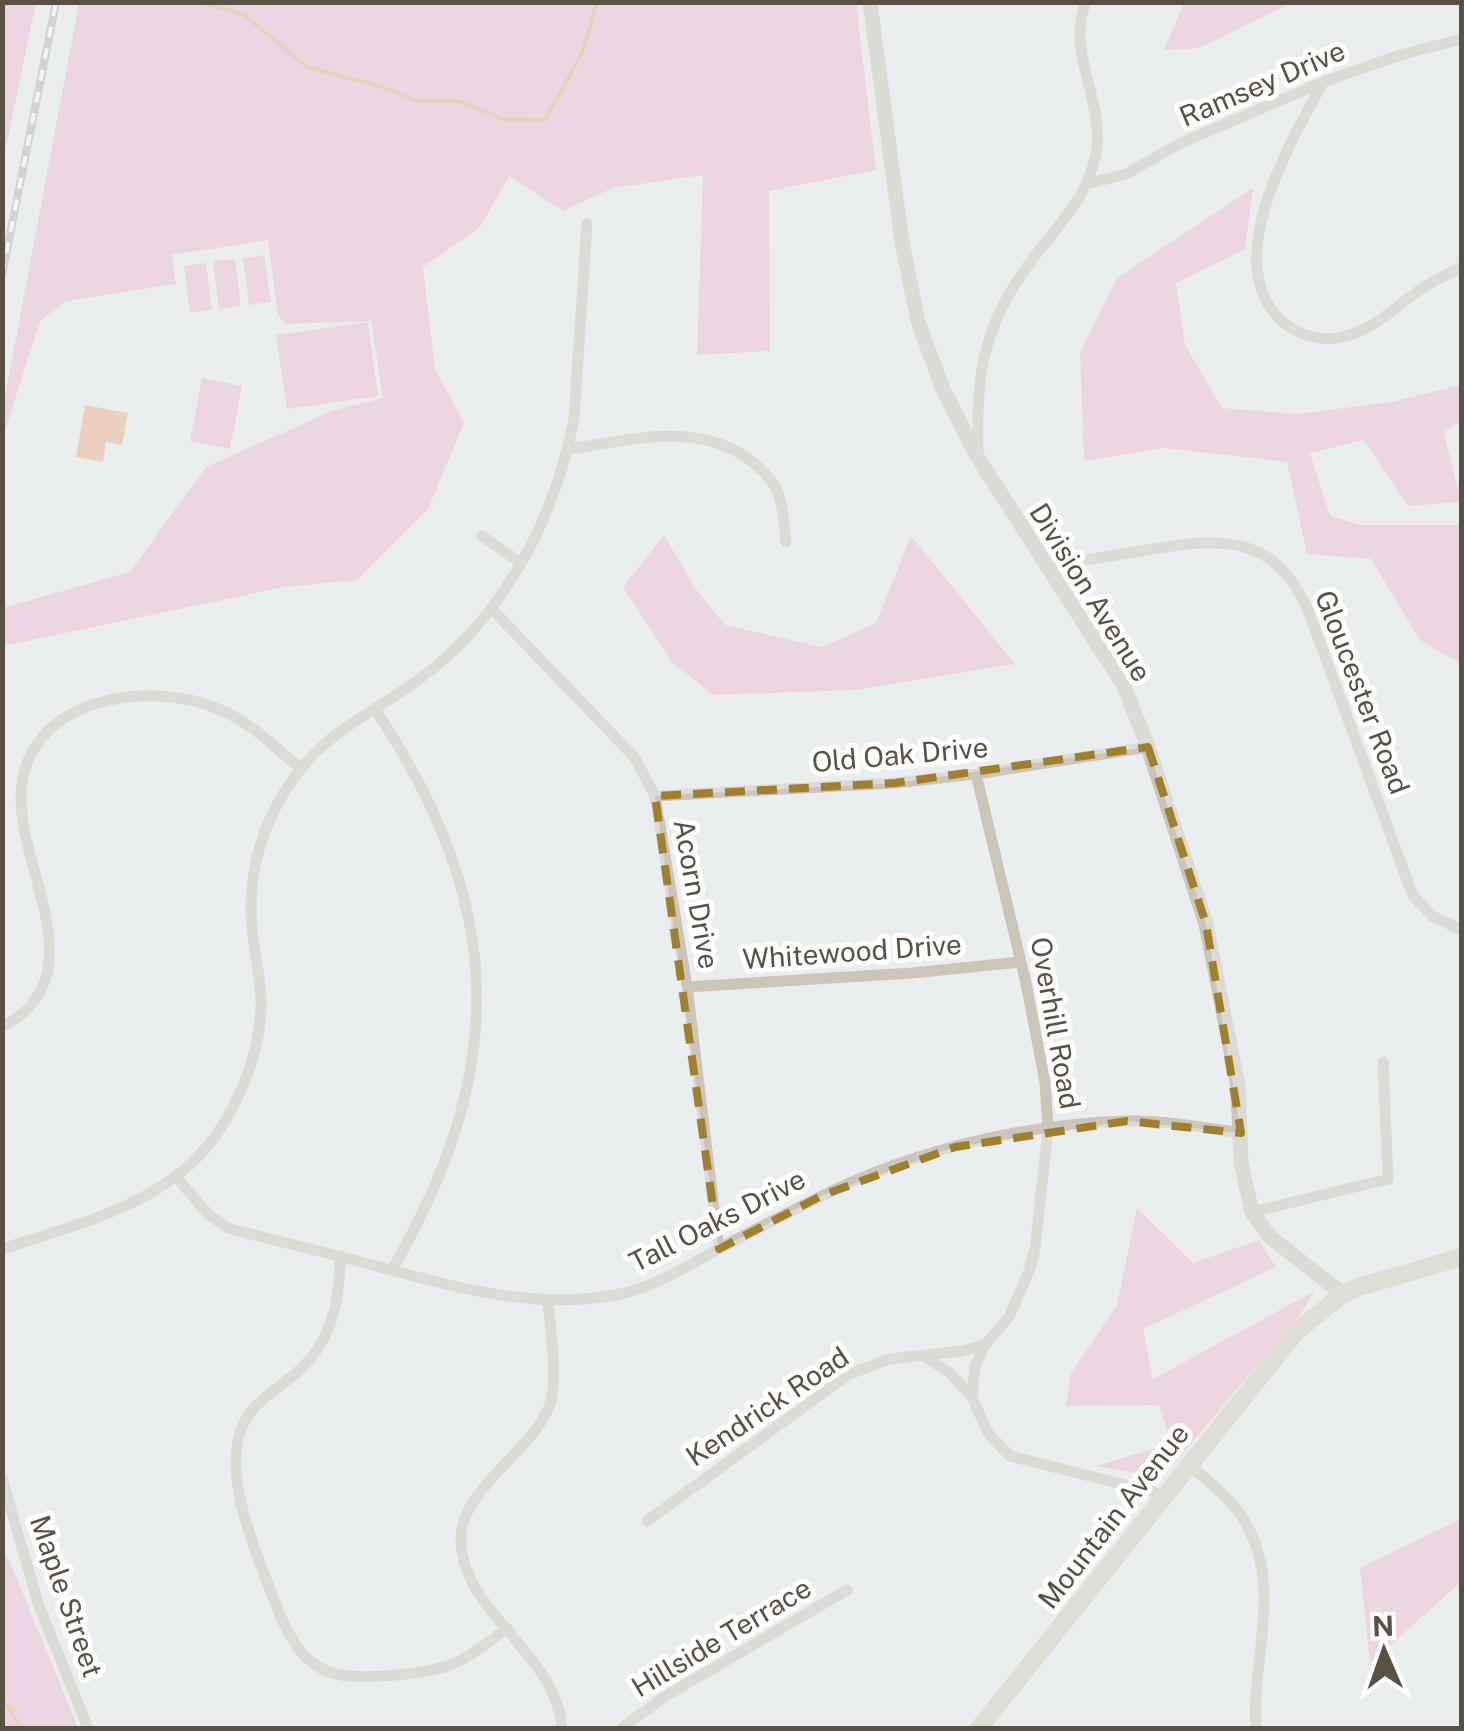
<svg xmlns="http://www.w3.org/2000/svg" width="1464" height="1731" font-family="'Public Sans',sans-serif">
<rect width="100%" height="100%" fill="#ebeeef"/>
<g fill="#eeb8d0">
<polygon points="3,2 36,3 3,161 2,3"/>
<polygon points="79,3 856,3 876,170 769,191 770,351 697,355 703,175 613,188 563,211 509,176 480,227 423,267 435,369 464,423 428,509 357,580 284,587 3,646 3,608 130,572 206,467 334,410 383,398 371,321 285,324 278,315 268,240 172,255 176,284 66,301 40,321 3,437 3,407"/>
<polygon points="1184,3 1184,2 1292,3 1199,48 1164,50"/>
<polygon points="1253,188 1245,249 1176,283 1185,345 1222,408 1297,414 1391,402 1461,385 1461,421 1444,432 1461,502 1408,506 1364,440 1310,453 1330,516 1361,525 1461,525 1461,664 1420,640 1371,559 1307,554 1287,462 1163,448 1084,461 1080,353 1117,278"/>
<polygon points="264,255 271,302 249,305 243,258"/>
<polygon points="235,259 241,306 219,309 213,261"/>
<polygon points="206,263 212,310 190,313 184,266"/>
<polygon points="368,322 378,396 287,409 276,335"/>
<polygon points="202,378 242,386 230,449 190,441"/>
<polygon points="664,535 695,588 725,625 822,647 876,623 911,536 1015,664 856,690 713,695 672,662 623,587"/>
<polygon points="1137,1208 1193,1263 1259,1240 1276,1267 1143,1329 1153,1379 1315,1291 1300,1315 1162,1478 1097,1466 1171,1443 1159,1405 1066,1406 1071,1373 1117,1305"/>
<polygon points="1461,1519 1461,1582 1370,1663 1360,1568"/>
<polygon points="8,1557 78,1728 3,1728 2,1559"/>
</g>
<polygon fill="#ebab85" points="85,405 128,413 122,445 106,442 103,462 76,457"/>
<g fill="none" stroke-linecap="round" stroke-linejoin="round">
<g stroke="#ebab85" stroke-width="4">
<polyline points="200,2 244,15 307,67 382,87 418,101 459,101 503,119 545,120 583,51 597,2"/>
<polyline points="2,1698 21,1728"/>
</g>
<g stroke="#cbc5ba" stroke-width="11">
<path d="M1323,82C1292,141 1216,265 1284,323C1300,336 1323,342 1342,337C1373,331 1396,306 1421,289C1433,281 1448,274 1462,267"/>
<polyline points="1087,184 1126,174 1181,143 1323,82 1400,55 1462,39"/>
<path d="M569,449C631,440 703,419 756,465C766,473 775,483 779,496C784,510 784,527 786,542"/>
<path d="M978,453C976,382 981,331 1024,271C1051,231 1086,204 1096,154C1106,104 1065,50 1086,2"/>
<polyline points="482,536 521,563"/>
<path d="M1048,566C1081,561 1114,555 1147,550C1220,538 1273,532 1308,610L1413,896L1432,916L1462,930"/>
<polyline points="492,609 635,758 655,796 687,987 719,1249"/>
<path d="M375,709C505,905 510,1066 392,1270"/>
<polyline points="976,774 1026,983 1045,1082 1048,1129 1035,1249 1029,1271 1009,1317 985,1345 975,1366 972,1397 988,1433 1010,1456 1165,1495"/>
<polyline points="655,796 895,783 976,774 1148,747"/>
<polyline points="687,987 912,973 1020,962"/>
<path d="M2,1026C29,1015 46,990 49,962C54,910 21,851 21,798C21,699 147,677 221,710C251,723 275,747 300,768"/>
<path d="M176,1177L208,1214L228,1228C272,1240 317,1250 361,1262C444,1284 528,1311 615,1295C651,1289 686,1267 718,1249C752,1231 786,1214 820,1197C913,1150 1024,1124 1128,1121C1166,1120 1204,1128 1241,1133"/>
<polyline points="1252,1212 1388,1179 1383,1062"/>
<path d="M2,1249C77,1224 165,1205 214,1138C241,1100 261,1050 261,1003C261,978 254,952 252,928C248,885 257,841 278,803C317,733 357,724 418,680C502,620 555,519 574,419L587,224"/>
<path d="M340,1256C340,1301 332,1343 296,1373C272,1394 245,1405 238,1440C230,1480 247,1528 261,1566C272,1593 281,1625 299,1649C305,1658 318,1668 329,1672C355,1682 423,1674 450,1665C471,1657 490,1641 507,1628"/>
<path d="M548,1301C550,1329 559,1381 549,1407C530,1453 462,1489 461,1537C459,1612 556,1651 562,1728"/>
<polyline points="924,1356 950,1373 972,1397"/>
<path d="M1189,1464C1207,1481 1232,1499 1244,1520C1284,1586 1251,1658 1256,1728"/>
<polyline points="2,1479 39,1606 88,1728"/>
<polyline points="647,1521 849,1374 890,1359 962,1351 985,1345"/>
<polyline points="622,1728 664,1697 847,1590"/>
</g>
<polyline stroke="#cbc5ba" stroke-width="15" points="870,2 902,242 918,321 942,387 978,458 1124,686 1148,747 1206,924 1238,1086 1241,1162 1252,1212 1270,1237 1343,1294"/>
<polyline stroke="#d0c9b9" stroke-width="18" points="979,1728 1297,1331 1343,1294 1359,1287 1462,1257"/>
<g stroke="#b6b4ae" stroke-width="8">
<polyline id="rail" points="2,275 56,2"/>
</g>
<use href="#rail" stroke="#fff" stroke-width="4" stroke-dasharray="11" stroke-linecap="butt"/>
</g>
<path d="M0 0H1464V1731H0ZM1148,747L1206,924L1241,1133L1127,1121L955,1147L823,1195L719,1249L655,796L895,783Z" fill="#ebeeef" fill-opacity=".55" fill-rule="evenodd"/>
<path fill="none" stroke="#a0802c" stroke-width="8" stroke-dasharray="20 12" stroke-linejoin="round" d="M1148,747L1206,924L1241,1133L1127,1121L955,1147L823,1195L719,1249L655,796L895,783Z"/>
<g text-anchor="middle" dominant-baseline="central" stroke-width="10" stroke-linejoin="round" paint-order="stroke">
<g font-size="28" fill="#595144" stroke="#fff">
<text transform="translate(1262 83) rotate(-23)">Ramsey Drive</text>
<text transform="translate(1091 592) rotate(58)">Division Avenue</text>
<text transform="translate(1363 692) rotate(69)">Gloucester Road</text>
<text transform="translate(900 754) rotate(-5)">Old Oak Drive</text>
<text transform="translate(697 894) rotate(80)">Acorn Drive</text>
<text transform="translate(852 951) rotate(-4)">Whitewood Drive</text>
<text transform="translate(1056 1023) rotate(80)">Overhill Road</text>
<text transform="translate(717 1220) rotate(-27)">Tall Oaks Drive</text>
<text transform="translate(767 1406) rotate(-34)">Kendrick Road</text>
<text transform="translate(1113 1516) rotate(-52)">Mountain Avenue</text>
<text transform="translate(67 1596) rotate(71)">Maple Street</text>
<text transform="translate(721 1637) rotate(-31)">Hillside Terrace</text>
</g>
</g>
<rect width="1464" height="1731" fill="none" stroke="#595144" stroke-width="10"/>
<g transform="translate(1384 1651) rotate(358)" stroke="#ffffff" stroke-width="8" paint-order="stroke">
<path d="M0-8L18 38L0 25L-18 38Z" fill="#595144"/>
<text y="-15" font-size="28" font-weight="bold" text-anchor="middle" fill="#595144">N</text>
</g>
</svg>
